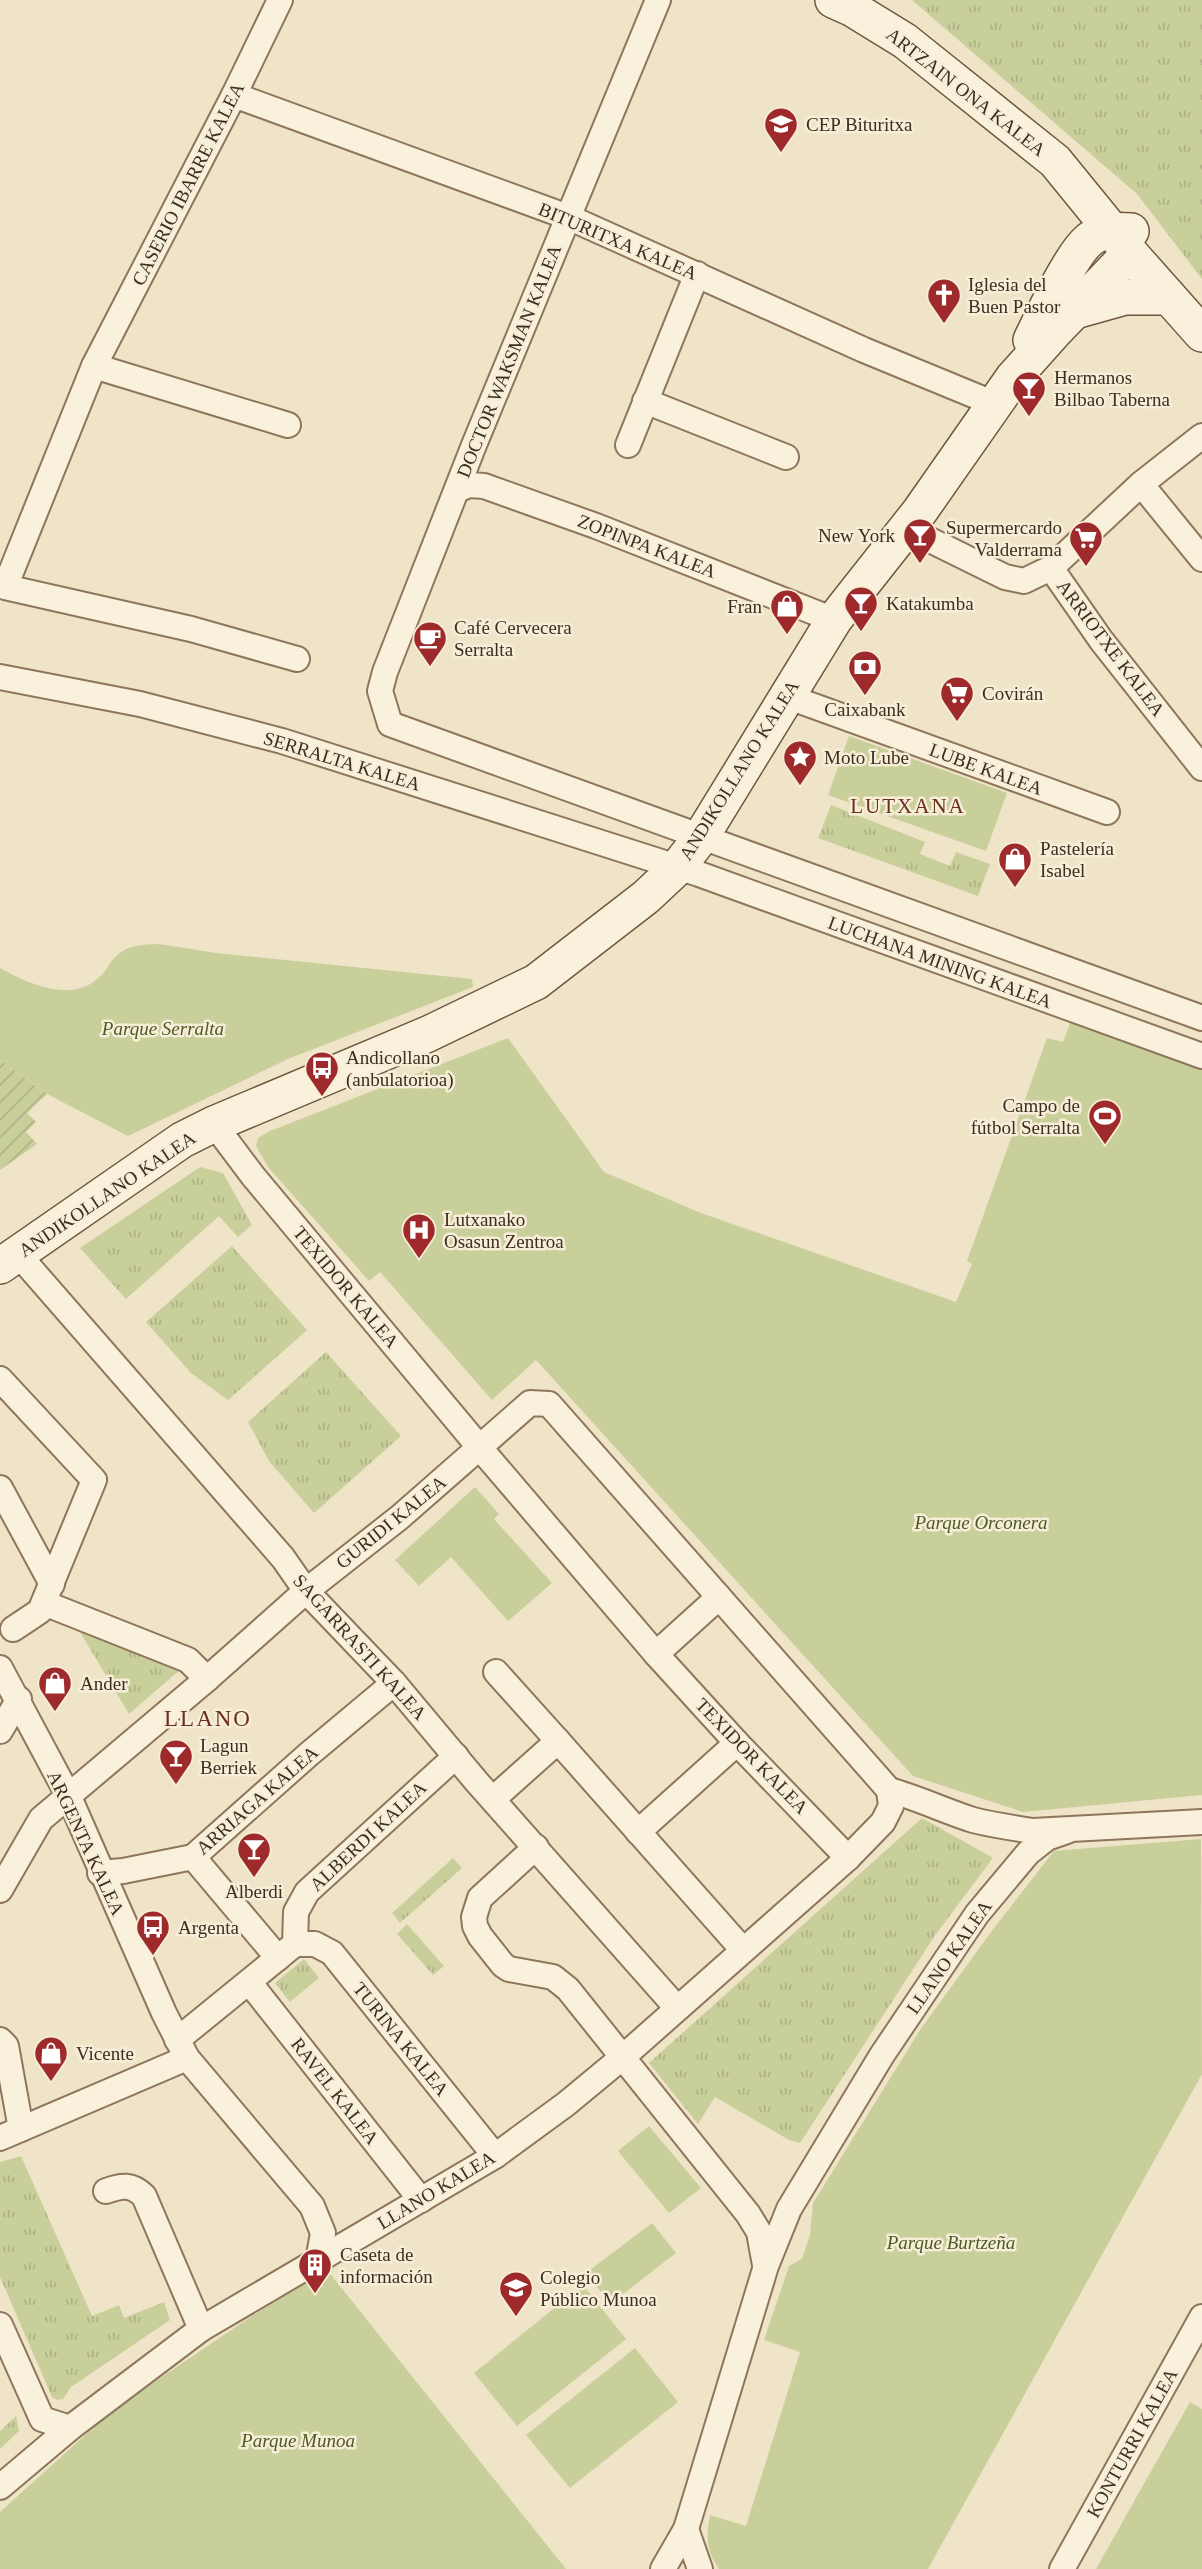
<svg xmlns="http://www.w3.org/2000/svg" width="1202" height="2569" font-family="'Times New Roman',serif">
<defs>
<pattern id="grass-tufts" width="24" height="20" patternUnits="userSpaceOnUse" patternTransform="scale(1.75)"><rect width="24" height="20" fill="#c9cf9b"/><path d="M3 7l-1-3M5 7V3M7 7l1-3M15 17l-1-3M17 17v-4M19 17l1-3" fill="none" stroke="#aeb285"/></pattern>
<pattern id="garden-furrows" width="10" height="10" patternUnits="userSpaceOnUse" patternTransform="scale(1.75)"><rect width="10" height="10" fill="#c9cf9b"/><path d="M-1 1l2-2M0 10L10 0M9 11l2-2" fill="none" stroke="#aeb285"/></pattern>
</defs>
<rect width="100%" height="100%" fill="#f0e4c8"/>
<g fill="url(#grass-tufts)">
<polygon points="912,0 1202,0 1202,279 1137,194"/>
<polygon points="831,805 925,842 920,854 950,866 956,852 990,864 978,896 818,838"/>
<polygon points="200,1167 223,1173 252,1225 238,1237 219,1216 126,1299 80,1248"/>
<polygon points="232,1246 307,1330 228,1400 191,1373 146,1322"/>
<polygon points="326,1352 401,1436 314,1513 269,1461 248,1422"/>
<polygon points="80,1632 181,1669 129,1714"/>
<polygon points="922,1818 993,1858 936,1934 800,2143 789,2140 715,2097 698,2124 649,2063"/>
<polygon points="453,1858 462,1868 400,1923 392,1913"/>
<polygon points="407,1924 444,1966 433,1975 397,1934"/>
<polygon points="304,1959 319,1978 290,2002 275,1983"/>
<polygon points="21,2156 92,2316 119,2305 124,2318 164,2302 170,2320 71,2387 63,2399 57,2400 52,2397 0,2277 0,2162"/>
<polygon points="16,2416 19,2431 0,2449 0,2431"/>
</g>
<g fill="#c9cf9b">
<polygon points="849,736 1007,793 986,851 828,795"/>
<path d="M159,944L216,953L472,979L473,987L288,1059L128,1136L47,1094L0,1060V968C27,983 70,1003 97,979C103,975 107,968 111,962C123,945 139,945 159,944Z"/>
<polygon points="1071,1021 1202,1067 1202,1795 1023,1812 913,1776 536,1360 492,1400 380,1272 369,1281 268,1167 256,1146 258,1138 270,1131 508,1038 604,1172 701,1213 956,1302 972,1264 967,1261 1047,1038 1063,1042"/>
<polygon points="475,1487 499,1514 494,1519 552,1583 508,1621 451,1557 419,1586 395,1560"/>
<path d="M1201,1839L1202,2074L928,2569H719C706,2551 706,2535 710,2515L746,2526L800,2352L764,2340L789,2266L802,2259L810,2235L813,2203L920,2030L991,1932L1054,1851Z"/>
<polygon points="649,2126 701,2188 669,2213 618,2151"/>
<polygon points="652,2223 676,2253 610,2304 586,2273"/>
<polygon points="328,2271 566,2569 0,2569 0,2512 113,2410 295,2287"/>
<polygon points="583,2285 626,2339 517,2426 474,2373"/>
<polygon points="635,2348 678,2402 570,2488 526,2435"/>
<polygon points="1190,2402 1202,2409 1202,2569 1096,2569"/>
</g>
<polygon fill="url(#garden-furrows)" points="0,1060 47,1094 27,1113 36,1122 26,1132 37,1144 0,1170"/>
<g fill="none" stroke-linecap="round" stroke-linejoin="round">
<g stroke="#8d765c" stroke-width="28">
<g id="street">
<polyline points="280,0 234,95 94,366 5,587 191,629 297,659"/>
<polyline points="658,0 474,445 385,672 380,691 390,724 1202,1018"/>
<polyline points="234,95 568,217 864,350 995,404"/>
<polyline points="94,366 288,425"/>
<polyline points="645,401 786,457"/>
<polyline points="628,445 697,274"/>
<polyline points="1141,484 1202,559"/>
<polyline points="457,490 469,485 484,486 596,526 834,620"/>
<polyline points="898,538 928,539 1005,577 1024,581 1051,568 1141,484 1202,436"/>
<polyline points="1051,568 1101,640 1202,768"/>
<polyline points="0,677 140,704 282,741 699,874 1202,1056"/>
<polyline points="786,696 1107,812"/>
<polyline points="214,1124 253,1176 480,1448 656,1654 737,1743 848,1858"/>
<polyline points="17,1253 283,1558 306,1591 394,1683 476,1781 677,2008"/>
<polyline points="0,1379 94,1480 40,1611 13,1629"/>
<polyline points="0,1488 52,1584"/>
<polyline points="44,1603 188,1660 207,1679"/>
<polyline points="656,1654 719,1597"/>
<polyline points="0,1668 69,1797 164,2013 187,2058 312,2206 323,2233 318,2261"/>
<polyline points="496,1672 558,1741"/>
<polyline points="0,1731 19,1699"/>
<path d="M889,1790C918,1798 945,1811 973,1820C993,1825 1013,1828 1033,1831L1202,1822"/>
<polyline points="493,1799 558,1741 743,1950"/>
<polyline points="638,1832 737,1743"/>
<polyline points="536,1847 480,1898 474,1917 475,1926 480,1936 503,1965 509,1969 553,1977 568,1989 748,2214 759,2232 765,2265"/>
<polyline points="193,1857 278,1958"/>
<polyline points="100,1873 123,1871 193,1857 309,1754 394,1683"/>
<polyline points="0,1890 41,1819 207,1679 306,1591 400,1517 530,1403 549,1404 889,1790"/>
<polyline points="295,1944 315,1944 332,1953 495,2156"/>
<polyline points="249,1982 421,2200"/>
<polyline points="0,2040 6,2046 21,2129"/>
<polyline points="177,2040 295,1944 296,1912 307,1892 456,1756"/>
<polyline points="0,2138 187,2058"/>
<path d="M106,2191C122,2185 132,2184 144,2196L201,2329"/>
<polyline points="0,2325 42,2419 70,2428"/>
<polyline points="0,2487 70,2428 201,2329 495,2156 566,2104 624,2056 848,1858 883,1822 891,1806 889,1790"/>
<polyline points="686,2529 700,2569"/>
<polyline points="663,2569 686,2529 766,2266 789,2209 882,2055 977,1914 1028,1853 1047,1838 1067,1831"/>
<polyline points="1062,2569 1202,2317"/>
</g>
</g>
<g stroke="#6f573f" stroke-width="38">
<g id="secondary">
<polyline points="833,0 853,9 905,41 1055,161 1130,253 1202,334"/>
<polyline points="1075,311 1125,297 1169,297"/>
<path d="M1031,340C1043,316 1070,256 1089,240C1102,229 1116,230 1131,231"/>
<polyline points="0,1266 182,1140 214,1124 428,1034 536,982 646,897 678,867 701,837 834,620 920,511 1013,378 1055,331 1130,253"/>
</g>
</g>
<use href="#street" stroke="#faf1dc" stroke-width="24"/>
<use href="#secondary" stroke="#faf1dc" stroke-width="35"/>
</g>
<defs>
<g id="school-pin" transform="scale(1.75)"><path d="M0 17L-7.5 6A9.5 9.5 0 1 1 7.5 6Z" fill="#9e2a2b" stroke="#f7eed8"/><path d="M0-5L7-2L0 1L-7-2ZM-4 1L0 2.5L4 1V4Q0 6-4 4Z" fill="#fff"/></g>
<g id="church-pin" transform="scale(1.75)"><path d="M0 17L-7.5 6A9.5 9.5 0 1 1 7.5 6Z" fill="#9e2a2b" stroke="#f7eed8"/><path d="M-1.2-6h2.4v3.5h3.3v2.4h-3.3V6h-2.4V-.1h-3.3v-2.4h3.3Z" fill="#fff"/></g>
<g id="bar-pin" transform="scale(1.75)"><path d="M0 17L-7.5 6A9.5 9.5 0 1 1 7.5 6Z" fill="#9e2a2b" stroke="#f7eed8"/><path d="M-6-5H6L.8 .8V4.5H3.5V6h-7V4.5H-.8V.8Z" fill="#fff"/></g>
<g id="supermarket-pin" transform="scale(1.75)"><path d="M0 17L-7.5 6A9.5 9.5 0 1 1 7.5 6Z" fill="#9e2a2b" stroke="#f7eed8"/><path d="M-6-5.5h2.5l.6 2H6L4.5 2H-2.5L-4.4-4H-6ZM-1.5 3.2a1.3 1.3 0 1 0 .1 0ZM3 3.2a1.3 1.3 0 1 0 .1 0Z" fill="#fff"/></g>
<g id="shop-pin" transform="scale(1.75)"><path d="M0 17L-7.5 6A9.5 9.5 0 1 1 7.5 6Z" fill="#9e2a2b" stroke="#f7eed8"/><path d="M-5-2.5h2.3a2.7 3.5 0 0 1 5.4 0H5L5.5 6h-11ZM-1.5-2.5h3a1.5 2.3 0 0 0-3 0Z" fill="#fff"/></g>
<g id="cafe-pin" transform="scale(1.75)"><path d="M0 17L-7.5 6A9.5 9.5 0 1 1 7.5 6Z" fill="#9e2a2b" stroke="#f7eed8"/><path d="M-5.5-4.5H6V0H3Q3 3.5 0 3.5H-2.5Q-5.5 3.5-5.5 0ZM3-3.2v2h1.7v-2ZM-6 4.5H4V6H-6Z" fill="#fff"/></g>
<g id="bank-pin" transform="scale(1.75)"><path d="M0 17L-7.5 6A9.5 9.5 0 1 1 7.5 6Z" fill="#9e2a2b" stroke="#f7eed8"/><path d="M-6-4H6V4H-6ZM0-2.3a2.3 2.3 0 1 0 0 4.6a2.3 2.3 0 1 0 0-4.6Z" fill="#fff"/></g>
<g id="sight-pin" transform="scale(1.75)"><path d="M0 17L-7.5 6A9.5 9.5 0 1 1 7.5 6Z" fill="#9e2a2b" stroke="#f7eed8"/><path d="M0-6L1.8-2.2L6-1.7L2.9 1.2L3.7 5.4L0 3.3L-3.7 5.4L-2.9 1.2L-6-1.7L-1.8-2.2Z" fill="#fff"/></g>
<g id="bus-pin" transform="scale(1.75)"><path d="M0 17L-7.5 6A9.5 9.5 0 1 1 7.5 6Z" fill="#9e2a2b" stroke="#f7eed8"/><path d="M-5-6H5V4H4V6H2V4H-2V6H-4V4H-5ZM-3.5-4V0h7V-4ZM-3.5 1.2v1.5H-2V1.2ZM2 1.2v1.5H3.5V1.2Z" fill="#fff"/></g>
<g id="stadium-pin" transform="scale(1.75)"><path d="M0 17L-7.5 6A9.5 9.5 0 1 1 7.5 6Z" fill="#9e2a2b" stroke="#f7eed8"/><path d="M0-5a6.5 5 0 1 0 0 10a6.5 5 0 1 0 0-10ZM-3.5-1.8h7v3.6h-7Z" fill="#fff"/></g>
<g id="hospital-pin" transform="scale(1.75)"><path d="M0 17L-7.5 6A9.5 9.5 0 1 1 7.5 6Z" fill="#9e2a2b" stroke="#f7eed8"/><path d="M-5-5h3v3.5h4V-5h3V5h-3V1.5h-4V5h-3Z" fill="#fff"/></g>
<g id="building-pin" transform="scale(1.75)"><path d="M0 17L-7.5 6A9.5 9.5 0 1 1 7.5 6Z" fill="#9e2a2b" stroke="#f7eed8"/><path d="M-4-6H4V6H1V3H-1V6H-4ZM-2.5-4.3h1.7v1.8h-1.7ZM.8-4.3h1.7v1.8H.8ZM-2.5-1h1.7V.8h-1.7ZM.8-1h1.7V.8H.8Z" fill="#fff"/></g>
</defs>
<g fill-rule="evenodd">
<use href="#school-pin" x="781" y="124"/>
<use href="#church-pin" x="944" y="295"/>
<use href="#bar-pin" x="1029" y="388"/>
<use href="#bar-pin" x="920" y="535"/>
<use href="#supermarket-pin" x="1086" y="538"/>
<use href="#bar-pin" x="861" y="603"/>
<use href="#shop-pin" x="787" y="606"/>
<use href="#cafe-pin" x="430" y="638"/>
<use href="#bank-pin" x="865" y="667"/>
<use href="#supermarket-pin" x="957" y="693"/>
<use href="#sight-pin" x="800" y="757"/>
<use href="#shop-pin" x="1015" y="859"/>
<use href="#bus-pin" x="322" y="1068"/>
<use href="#stadium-pin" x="1105" y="1116"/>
<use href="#hospital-pin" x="419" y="1230"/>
<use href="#shop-pin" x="55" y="1683"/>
<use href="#bar-pin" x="176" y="1756"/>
<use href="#bar-pin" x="254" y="1849"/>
<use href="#bus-pin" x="153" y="1927"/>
<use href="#shop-pin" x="51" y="2053"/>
<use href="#building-pin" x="315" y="2265"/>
<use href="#school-pin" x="516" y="2288"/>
</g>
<g text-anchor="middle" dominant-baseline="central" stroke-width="5" stroke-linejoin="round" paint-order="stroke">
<g font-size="19" fill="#3d2e20" stroke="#f7eed8">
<text transform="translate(966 92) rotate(38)">ARTZAIN ONA KALEA</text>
<text transform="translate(188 184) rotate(-63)">CASERIO IBARRE KALEA</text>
<text transform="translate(618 241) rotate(23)">BITURITXA KALEA</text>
<text transform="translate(509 361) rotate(-68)">DOCTOR WAKSMAN KALEA</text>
<text transform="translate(647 546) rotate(21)">ZOPINPA KALEA</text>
<text transform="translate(1111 648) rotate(53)">ARRIOTXE KALEA</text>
<text transform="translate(342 761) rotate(17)">SERRALTA KALEA</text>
<text transform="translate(986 769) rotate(20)">LUBE KALEA</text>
<text transform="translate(739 770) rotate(-58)">ANDIKOLLANO KALEA</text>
<text transform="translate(940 962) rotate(20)">LUCHANA MINING KALEA</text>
<text transform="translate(107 1194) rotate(-34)">ANDIKOLLANO KALEA</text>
<text transform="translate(346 1287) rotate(50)">TEXIDOR KALEA</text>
<text transform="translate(391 1522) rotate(-39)">GURIDI KALEA</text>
<text transform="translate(360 1647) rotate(48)">SAGARRASTI KALEA</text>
<text transform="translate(752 1756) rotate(46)">TEXIDOR KALEA</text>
<text transform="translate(257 1800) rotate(-41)">ARRIAGA KALEA</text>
<text transform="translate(368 1836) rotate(-43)">ALBERDI KALEA</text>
<text transform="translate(86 1843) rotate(65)">ARGENTA KALEA</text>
<text transform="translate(949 1957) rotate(-55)">LLANO KALEA</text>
<text transform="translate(401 2039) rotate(51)">TURINA KALEA</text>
<text transform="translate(335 2091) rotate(52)">RAVEL KALEA</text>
<text transform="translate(436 2190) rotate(-31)">LLANO KALEA</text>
<text transform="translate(1132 2443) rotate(-61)">KONTURRI KALEA</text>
</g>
<g font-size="19" fill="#3d2e20" stroke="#f7eed8" text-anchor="start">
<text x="806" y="124">CEP Bituritxa</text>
<text x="968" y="284">Iglesia del<tspan x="968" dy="22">Buen Pastor</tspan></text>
<text x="1054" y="377">Hermanos<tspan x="1054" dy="22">Bilbao Taberna</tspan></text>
<text x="1062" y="527" text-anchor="end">Supermercardo<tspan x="1062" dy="22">Valderrama</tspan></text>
<text x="895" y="535" text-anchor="end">New York</text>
<text x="886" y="603">Katakumba</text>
<text x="762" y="606" text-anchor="end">Fran</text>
<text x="454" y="627">Café Cervecera<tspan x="454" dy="22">Serralta</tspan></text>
<text x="982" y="693">Covirán</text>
<text x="865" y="709" text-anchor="middle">Caixabank</text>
<text x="824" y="757">Moto Lube</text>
<text x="1040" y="848">Pastelería<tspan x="1040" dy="22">Isabel</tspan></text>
<text x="346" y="1057">Andicollano<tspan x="346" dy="22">(anbulatorioa)</tspan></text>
<text x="1080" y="1105" text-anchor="end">Campo de<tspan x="1080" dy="22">fútbol Serralta</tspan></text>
<text x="444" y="1219">Lutxanako<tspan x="444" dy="22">Osasun Zentroa</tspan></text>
<text x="80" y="1683">Ander</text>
<text x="200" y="1745">Lagun<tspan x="200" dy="22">Berriek</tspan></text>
<text x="254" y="1891" text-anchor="middle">Alberdi</text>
<text x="178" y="1927">Argenta</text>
<text x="76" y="2053">Vicente</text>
<text x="340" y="2254">Caseta de<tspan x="340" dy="22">información</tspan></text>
<text x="540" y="2277">Colegio<tspan x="540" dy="22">Público Munoa</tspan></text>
</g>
<g font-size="19" font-style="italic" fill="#4d5a26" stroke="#f7eed8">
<text x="163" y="1028">Parque Serralta</text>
<text x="981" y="1522">Parque Orconera</text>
<text x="951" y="2242">Parque Burtzeña</text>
<text x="298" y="2440">Parque Munoa</text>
</g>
<g font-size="21" letter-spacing="2" fill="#6b2e1e" stroke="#f7eed8">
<text x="908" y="806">LUTXANA</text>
</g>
<g font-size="23" letter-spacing="2" fill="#6b2e1e" stroke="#f7eed8">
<text x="208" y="1718">LLANO</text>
</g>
</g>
</svg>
